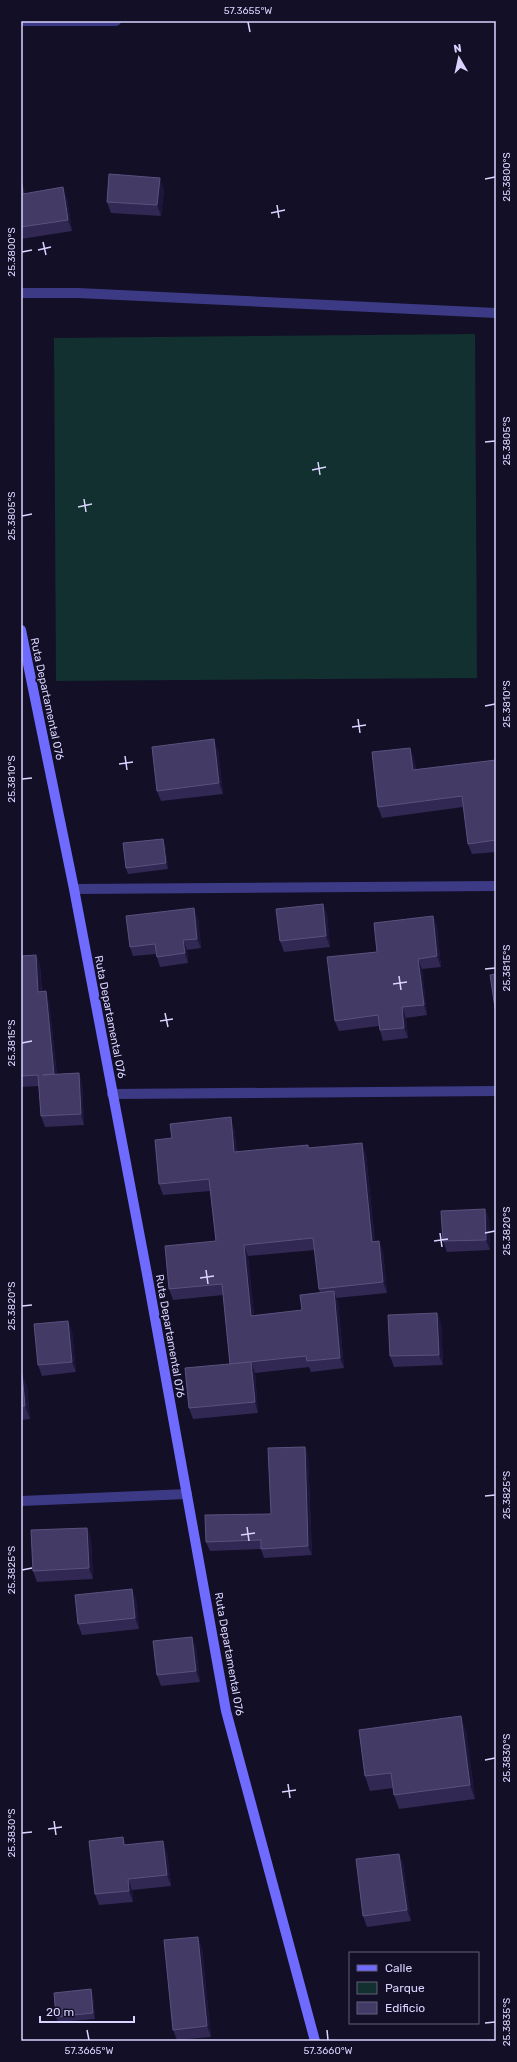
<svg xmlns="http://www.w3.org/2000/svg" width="517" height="2062" font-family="Rubik,sans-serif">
<rect width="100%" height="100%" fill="#130f26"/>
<polygon fill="#12302f" points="475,334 477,678 56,681 54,338"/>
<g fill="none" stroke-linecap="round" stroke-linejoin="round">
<g stroke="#3d3a85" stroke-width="10">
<polyline points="21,21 116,21"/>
<polyline points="21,293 78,293 496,313"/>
<polyline points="74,889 496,886"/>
<polyline points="112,1094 496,1091"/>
<polyline points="21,1501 187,1494"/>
</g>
<polyline stroke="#6f6bff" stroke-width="10" points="21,630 74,889 147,1274 226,1711 315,2041"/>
</g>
<g fill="#312854" fill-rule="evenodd">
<polygon points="21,183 22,183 25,193 67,198 72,231 21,239"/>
<polygon points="164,189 161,216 111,213 107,202"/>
<polygon points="410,748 414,759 416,769 496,760 496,852 472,854 468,844 463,807 382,818 378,807"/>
<polygon points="218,750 223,794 161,801 157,791"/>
<polygon points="165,844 168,869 128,874 126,868"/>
<polygon points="323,904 327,915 330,947 284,952 280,941"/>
<polygon points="433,916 437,927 441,967 422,969 427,1015 406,1018 408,1038 383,1041 380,1030 379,1026 339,1031 335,1021 377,952"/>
<polygon points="198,918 201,948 187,950 188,963 160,967 157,957 156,954 133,956 130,947"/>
<polygon points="36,955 40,965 42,992 49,1002 57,1074 79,1073 82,1084 84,1125 45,1127 41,1116 39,1086 21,1087 21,956"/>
<path d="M234,1128L237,1152L309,1148L366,1154L375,1242L379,1241L383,1252L387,1293L336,1298L338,1302L344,1368L311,1372L309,1367L255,1373L258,1413L193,1419L189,1408L230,1364L223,1295L173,1300L169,1289L216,1241L210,1191L163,1195L159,1184L172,1138ZM315,1250L319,1289L320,1293L302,1310L254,1315L248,1256Z"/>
<polygon points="485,1209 489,1220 490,1250 447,1252 443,1241"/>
<polygon points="437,1313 441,1324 443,1365 394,1367 390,1356"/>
<polygon points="68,1321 72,1332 76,1372 42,1376 38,1365"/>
<polygon points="21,1374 27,1386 30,1419 21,1420"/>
<polygon points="305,1447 308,1456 312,1555 264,1558 261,1549 210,1551 206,1542 271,1514"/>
<polygon points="87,1528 91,1539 93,1579 37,1582 33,1571"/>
<polygon points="132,1589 136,1600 139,1629 82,1635 78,1624"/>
<polygon points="196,1647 200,1682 161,1686 157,1675"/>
<polygon points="466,1731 475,1799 399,1809 394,1795 393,1788 370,1791 365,1776"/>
<polygon points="126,1845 167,1852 171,1886 132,1890 133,1902 99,1905 95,1894"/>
<polygon points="399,1854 403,1864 411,1921 367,1927 363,1916"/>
<polygon points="202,1948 211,2037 177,2040 173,2030"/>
<polygon points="93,1995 95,2019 58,2022 56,2017"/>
</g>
<g fill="#1d163a">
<polygon points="160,178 164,189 161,216 157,205"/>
<polygon points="22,183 26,194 23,194"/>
<polygon points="63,187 67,198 72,231 68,220"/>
<polygon points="214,739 218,750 223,794 219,783"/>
<polygon points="410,748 414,759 417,780 413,770"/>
<polygon points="163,839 165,844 168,869 166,863"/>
<polygon points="323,904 327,915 330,947 326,936"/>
<polygon points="194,908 198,918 201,948 197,939"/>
<polygon points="433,916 437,927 441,967 437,956"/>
<polygon points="183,940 187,950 188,963 185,953"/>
<polygon points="36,955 40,965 42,1002 38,992"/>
<polygon points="418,959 422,969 427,1015 424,1005"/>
<polygon points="46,991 49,1002 58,1085 54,1074"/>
<polygon points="402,1007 406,1018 408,1038 404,1028"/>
<polygon points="79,1073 82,1084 84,1125 81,1114"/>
<polygon points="231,1117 234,1128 238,1163 234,1152"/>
<polygon points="362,1143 366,1154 376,1253 372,1242"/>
<polygon points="485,1209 489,1220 490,1250 486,1240"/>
<polygon points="379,1241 383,1252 387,1293 383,1282"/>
<polygon points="244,1245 248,1256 255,1326 251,1316"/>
<polygon points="334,1291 338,1302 344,1368 340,1358"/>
<polygon points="437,1313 441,1324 443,1365 439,1355"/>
<polygon points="68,1321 72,1332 76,1372 72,1362"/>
<polygon points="251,1362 255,1373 258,1413 255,1402"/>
<polygon points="22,1374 27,1386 30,1419 25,1406"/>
<polygon points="305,1447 308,1456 312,1555 308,1546"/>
<polygon points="87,1528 91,1539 93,1579 89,1568"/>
<polygon points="132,1589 136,1600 139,1629 135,1618"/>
<polygon points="192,1637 196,1647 200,1682 196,1671"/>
<polygon points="461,1716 466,1731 475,1799 470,1785"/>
<polygon points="123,1837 127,1848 124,1845"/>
<polygon points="163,1841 167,1852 171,1886 167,1875"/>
<polygon points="399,1854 403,1864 411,1921 407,1910"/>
<polygon points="128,1879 132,1890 133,1902 129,1891"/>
<polygon points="198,1937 202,1948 211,2037 207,2026"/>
<polygon points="91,1989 93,1995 95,2019 93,2013"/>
</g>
<g fill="#433a66" stroke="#5a527e">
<polygon points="109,174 160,178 157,205 107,202"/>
<polygon points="21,183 22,183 23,194 63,187 68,220 21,227"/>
<polygon points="214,739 219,783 157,791 152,747"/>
<polygon points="410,748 413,770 496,760 496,840 468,844 462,796 378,807 372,752"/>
<polygon points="163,839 166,863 126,868 123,843"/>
<polygon points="323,904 326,936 280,941 276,909"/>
<polygon points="194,908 197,939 183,940 185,953 157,957 155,944 130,947 126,916"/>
<polygon points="433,916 437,956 418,959 424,1005 402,1007 404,1028 380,1030 378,1015 335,1021 327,957 377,952 374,923"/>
<polygon points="36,955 38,992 46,991 54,1074 43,1075 79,1073 81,1114 41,1116 38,1075 21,1076 21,956"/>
<polygon points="496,974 496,1008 495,1008 490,975"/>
<polygon points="231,1117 234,1152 308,1145 308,1148 362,1143 372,1242 379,1241 383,1282 319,1289 313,1238 244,1245 251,1316 302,1310 300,1295 334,1291 340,1358 307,1361 306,1356 230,1364 222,1284 169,1289 165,1246 216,1241 209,1179 159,1184 155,1140 172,1138 170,1124"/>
<polygon points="485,1209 486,1240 443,1241 441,1211"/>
<polygon points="437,1313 439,1355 390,1356 388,1315"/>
<polygon points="68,1321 72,1362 38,1365 34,1324"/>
<polygon points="251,1362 255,1402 189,1408 185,1368"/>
<polygon points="21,1374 22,1374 25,1406 21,1406"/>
<polygon points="305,1447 308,1546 261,1549 261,1540 206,1542 205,1515 271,1514 268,1448"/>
<polygon points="87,1528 89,1568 33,1571 31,1530"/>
<polygon points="132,1589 135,1618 78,1624 75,1595"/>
<polygon points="192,1637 196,1671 157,1675 153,1641"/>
<polygon points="461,1716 470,1785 394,1795 391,1773 365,1776 359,1730"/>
<polygon points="123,1837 124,1845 163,1841 167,1875 128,1879 129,1891 95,1894 89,1841"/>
<polygon points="399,1854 407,1910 363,1916 356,1859"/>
<polygon points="198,1937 207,2026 173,2030 164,1940"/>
<polygon points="91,1989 93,2013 56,2017 54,1993"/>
</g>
<path fill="none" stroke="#d9d4ff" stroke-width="1.5" d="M248,22L250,32M485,179L495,177M277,205L279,218M271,213L285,210M43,242L46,255M38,250L51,247M22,252L32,250M485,442L495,441M318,462L320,475M312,470L326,467M84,499L86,512M78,507L92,504M22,516L32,514M485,706L495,704M358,719L360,733M352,727L366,725M125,756L127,770M119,764L133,762M22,779L32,778M485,969L495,968M399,976L401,990M393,984L407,982M165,1013L168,1027M160,1021L173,1019M22,1043L32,1041M440,1233L442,1247M485,1233L495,1231M434,1241L448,1239M206,1270L208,1284M200,1278L214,1276M22,1306L32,1305M485,1496L495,1495M247,1527L249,1541M241,1535L255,1533M22,1570L32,1568M485,1760L495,1758M288,1784L290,1798M282,1792L296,1790M54,1821L56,1835M48,1829L62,1827M22,1833L32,1832M485,2023L495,2022M87,2030L89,2040M327,2030L328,2040"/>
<g text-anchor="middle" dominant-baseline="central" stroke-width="4" stroke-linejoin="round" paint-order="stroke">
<g font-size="11" fill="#d9d4ff" stroke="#130f26">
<text transform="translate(47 699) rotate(78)">Ruta Departamental 076</text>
<text transform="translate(110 1017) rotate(79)">Ruta Departamental 076</text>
<text transform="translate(170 1336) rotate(80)">Ruta Departamental 076</text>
<text transform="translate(229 1654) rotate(80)">Ruta Departamental 076</text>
</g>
</g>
<rect width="517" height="2062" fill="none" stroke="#130f26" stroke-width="44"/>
<rect x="349" y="1952" width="130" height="72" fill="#130f26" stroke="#625e7d"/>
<rect x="357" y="1965" width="20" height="6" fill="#6f6bff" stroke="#625e7d"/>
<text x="385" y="1972" font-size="12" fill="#d9d4ff">Calle</text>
<rect x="357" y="1982" width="20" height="12" fill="#12302f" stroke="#625e7d"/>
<text x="385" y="1992" font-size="12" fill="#d9d4ff">Parque</text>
<rect x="357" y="2002" width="20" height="12" fill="#433a66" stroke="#625e7d"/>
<text x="385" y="2012" font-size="12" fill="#d9d4ff">Edificio</text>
<g transform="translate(459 58) rotate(351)" stroke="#130f26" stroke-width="3" paint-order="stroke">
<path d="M0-3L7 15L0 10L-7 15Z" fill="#d9d4ff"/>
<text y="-6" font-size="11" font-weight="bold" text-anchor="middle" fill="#d9d4ff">N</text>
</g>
<path d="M40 2016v6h94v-6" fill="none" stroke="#d9d4ff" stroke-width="2"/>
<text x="46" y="2016" font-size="12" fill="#d9d4ff" stroke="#130f26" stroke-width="3" paint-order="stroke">20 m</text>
<rect x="22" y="22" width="473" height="2018" fill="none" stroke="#d9d4ff" stroke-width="1.5"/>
<g font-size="10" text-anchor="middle" fill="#d9d4ff">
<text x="248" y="14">57.3655°W</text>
<text transform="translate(506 177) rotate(-90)" y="4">25.3800°S</text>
<text transform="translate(11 252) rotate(-90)" y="4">25.3800°S</text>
<text transform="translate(506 441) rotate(-90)" y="4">25.3805°S</text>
<text transform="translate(11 516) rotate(-90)" y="4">25.3805°S</text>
<text transform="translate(506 704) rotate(-90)" y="4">25.3810°S</text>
<text transform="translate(11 779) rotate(-90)" y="4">25.3810°S</text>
<text transform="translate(506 968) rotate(-90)" y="4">25.3815°S</text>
<text transform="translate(11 1043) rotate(-90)" y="4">25.3815°S</text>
<text transform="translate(506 1231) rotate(-90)" y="4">25.3820°S</text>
<text transform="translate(11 1306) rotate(-90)" y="4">25.3820°S</text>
<text transform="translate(506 1495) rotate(-90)" y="4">25.3825°S</text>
<text transform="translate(11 1570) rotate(-90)" y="4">25.3825°S</text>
<text transform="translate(506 1758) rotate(-90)" y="4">25.3830°S</text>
<text transform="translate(11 1833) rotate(-90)" y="4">25.3830°S</text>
<text transform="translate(506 2022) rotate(-90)" y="4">25.3835°S</text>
<text x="89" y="2054">57.3665°W</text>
<text x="328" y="2054">57.3660°W</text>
</g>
</svg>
